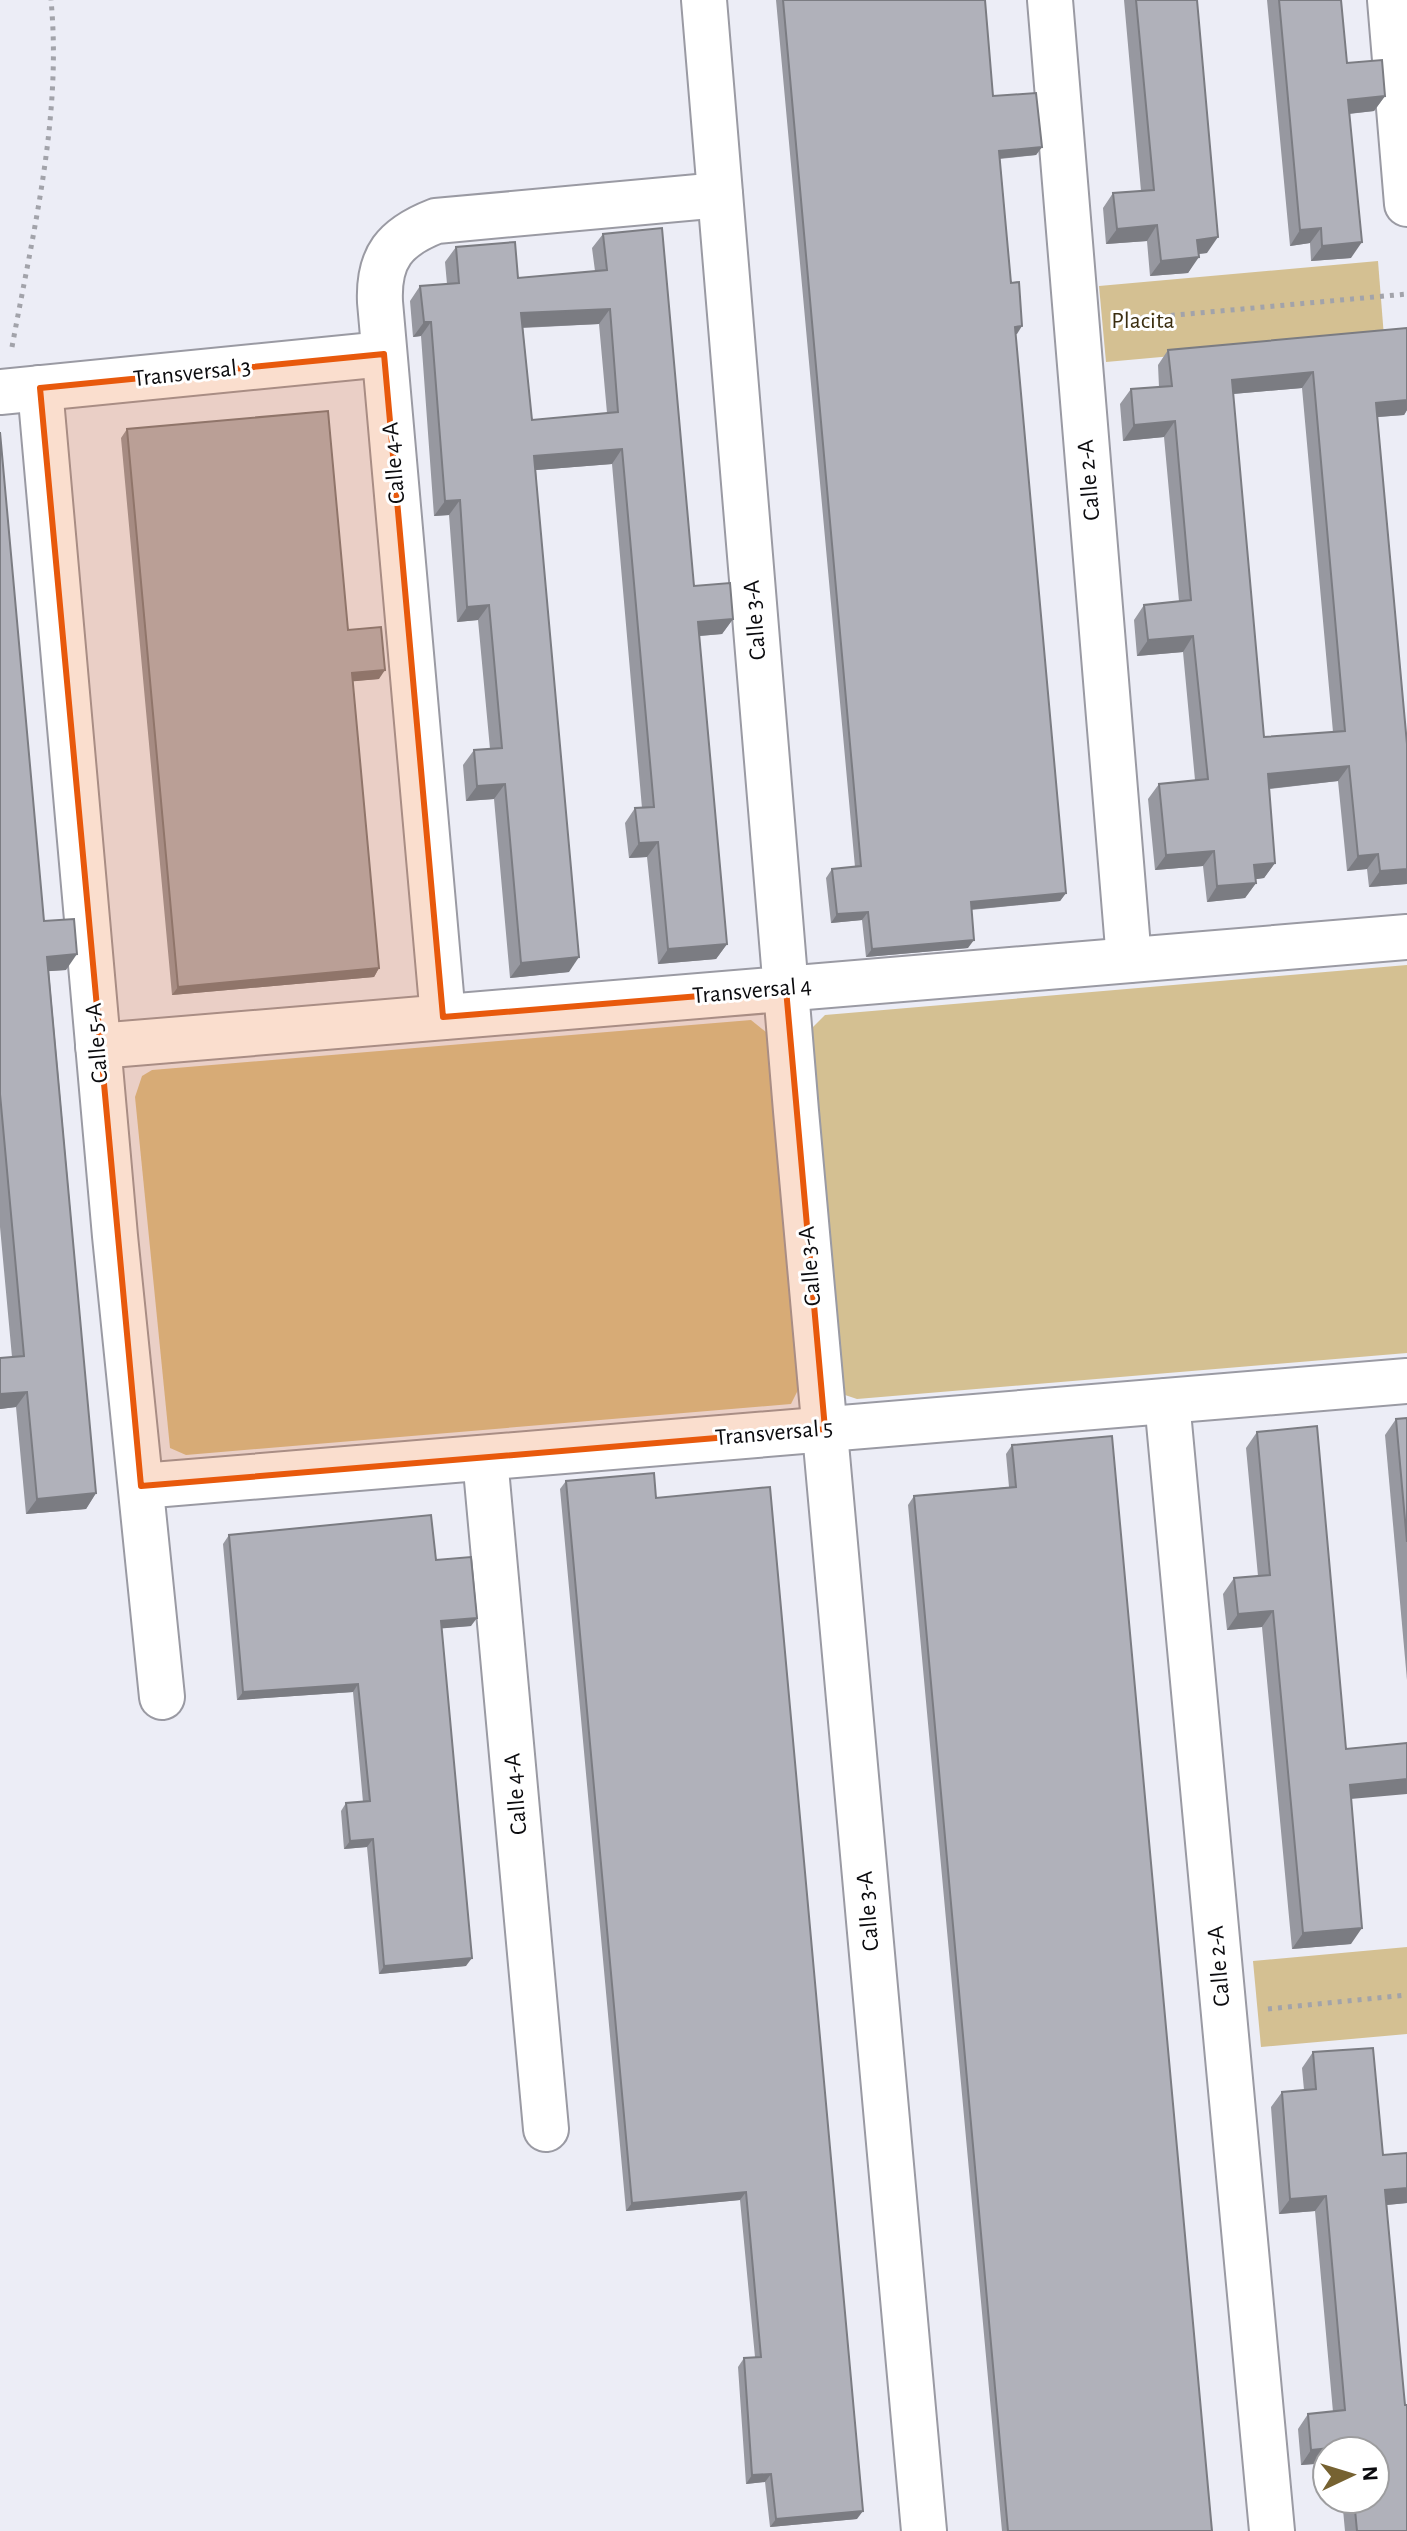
<svg xmlns="http://www.w3.org/2000/svg" width="1407" height="2531" font-family="'Alegreya Sans',sans-serif">
<rect width="100%" height="100%" fill="#ecedf6"/>
<g fill="#d4c092">
<polygon points="1378,261 1384,337 1106,362 1099,286"/>
<polygon points="1407,965 1407,1353 857,1399 845,1395 811,1029 825,1015"/>
<polygon points="751,1020 766,1032 767,1042 798,1390 791,1404 186,1455 170,1448 135,1097 142,1076 152,1070"/>
<polygon points="1407,1947 1407,2034 1261,2047 1253,1961"/>
</g>
<g fill="none" stroke-linecap="round" stroke-linejoin="round">
<g stroke="#9a9aa3" stroke-width="48">
<g id="street">
<polyline points="704,0 796,1111 924,2531"/>
<polyline points="1050,0 1129,960"/>
<polyline points="1390,0 1407,204"/>
<polyline points="40,388 115,1236 162,1697"/>
<polyline points="0,392 384,354"/>
<path d="M443,1017L380,302C378,257 395,237 436,221L720,195"/>
<polyline points="98,1046 1407,937"/>
<polyline points="1167,1401 1272,2531"/>
<polyline points="485,1458 546,2129"/>
<polyline points="141,1486 1407,1381"/>
</g>
</g>
<g stroke="#a2a3aa" stroke-width="5" stroke-dasharray="4 6" stroke-linecap="butt">
<polyline points="1121,320 1407,294"/>
<path d="M12,347C33,232 62,117 51,0"/>
<polyline points="1268,2009 1407,1995"/>
</g>
<use href="#street" stroke="#fff" stroke-width="44"/>
</g>
<g fill="#9798a0" fill-rule="evenodd">
<polygon points="776,0 985,0 993,96 1042,147 1036,155 1000,159 1066,893 1060,901 971,910 968,948 866,957 862,920 831,923 826,878 832,869 855,867"/>
<polygon points="1124,0 1197,0 1207,253 1199,254 1188,273 1150,276 1147,241 1106,244 1103,208 1113,193 1141,191"/>
<polygon points="1267,0 1341,0 1347,63 1385,96 1374,111 1349,114 1351,258 1311,261 1310,243 1290,246"/>
<path d="M603,234L694,586L733,619L722,634L699,636L727,944L716,959L658,964L647,857L629,858L625,823L635,808H642L612,464L536,470L569,972L510,978L494,799L466,801L463,765L474,750L490,749L478,620L457,622L449,515L434,516L421,336L413,337L410,301L420,286L447,284L445,262L456,247L518,278L595,271L592,248ZM599,324L607,413L532,420L523,328Z"/>
<path d="M1407,328V410L1404,415L1377,417L1407,884L1369,887L1367,869L1347,871L1338,781L1269,789L1275,863L1264,878L1256,879V883L1245,898L1207,902L1203,866L1155,870L1148,799L1159,784L1195,780L1183,652L1137,656L1134,620L1144,605L1179,601L1164,437L1123,441L1120,404L1131,389L1159,387L1158,365L1168,350ZM1302,388L1333,732L1264,737L1233,394Z"/>
<polygon points="127,429 348,630 379,679 353,681 379,968 374,977 172,995 121,438"/>
<polygon points="0,432 44,921 66,970 49,971 96,1493 86,1509 26,1514 16,1407 0,1409 0,1358 12,1357 0,1227"/>
<polygon points="1407,1418 1407,1680 1385,1435 1396,1419"/>
<polygon points="1257,1432 1351,1799 1351,1944 1292,1949 1262,1627 1227,1630 1223,1594 1234,1578 1258,1576 1246,1448"/>
<polygon points="1012,1445 1212,2531 1002,2531 908,1505 914,1496 1009,1487 1006,1454"/>
<polygon points="566,1481 656,1498 857,2519 770,2527 765,2482 746,2484 738,2367 744,2358 755,2357 740,2200 626,2211 560,1489"/>
<polygon points="229,1535 436,1560 471,1626 441,1628 466,1966 379,1974 367,1847 344,1849 341,1811 346,1803 363,1802 353,1692 237,1700 223,1544"/>
<polygon points="1313,2052 1383,2155 1407,2153 1407,2203 1387,2205 1407,2531 1345,2531 1342,2499 1375,2499 1375,2451 1327,2451 1327,2463 1301,2465 1298,2429 1308,2414 1333,2412 1315,2211 1279,2214 1271,2107 1282,2092 1304,2090 1302,2068"/>
</g>
<g fill="#7b7c82">
<polygon points="1385,96 1374,111 1337,115 1348,100"/>
<polygon points="1042,147 1036,155 993,159 999,151"/>
<polygon points="1157,225 1147,241 1106,244 1117,229"/>
<polygon points="1321,228 1310,243 1290,246 1300,230"/>
<polygon points="1218,237 1207,253 1187,255 1197,240"/>
<polygon points="1362,242 1351,258 1311,261 1322,246"/>
<polygon points="1199,257 1188,273 1150,276 1161,261"/>
<polygon points="610,309 599,324 511,328 521,313"/>
<polygon points="424,322 431,322 421,336 413,337"/>
<polygon points="1022,326 1017,334 1009,335 1015,327"/>
<polygon points="1313,372 1302,388 1221,395 1232,380"/>
<polygon points="1407,400 1407,410 1404,415 1365,418 1376,403"/>
<polygon points="1175,421 1164,437 1123,441 1134,425"/>
<polygon points="622,449 612,464 524,471 534,456"/>
<polygon points="460,500 449,515 434,516 445,501"/>
<polygon points="489,605 478,620 457,622 467,607"/>
<polygon points="733,619 722,634 687,637 698,622"/>
<polygon points="1193,636 1183,652 1137,656 1148,640"/>
<polygon points="385,670 379,679 346,682 352,673"/>
<polygon points="1349,766 1338,781 1257,790 1268,774"/>
<polygon points="505,784 494,799 466,801 477,786"/>
<polygon points="658,842 647,857 629,858 639,843"/>
<polygon points="1214,851 1203,866 1155,870 1166,855"/>
<polygon points="1378,854 1367,869 1347,871 1358,856"/>
<polygon points="1275,863 1264,878 1243,881 1254,865"/>
<polygon points="1407,869 1407,884 1369,887 1380,871"/>
<polygon points="1256,883 1245,898 1207,902 1217,886"/>
<polygon points="1066,893 1060,901 965,910 971,902"/>
<polygon points="868,912 862,920 831,923 837,914"/>
<polygon points="974,940 968,948 866,957 872,949"/>
<polygon points="727,944 716,959 658,964 668,949"/>
<polygon points="77,954 66,970 36,972 47,957"/>
<polygon points="579,957 569,972 510,978 521,963"/>
<polygon points="379,968 374,977 172,995 178,987"/>
<polygon points="27,1392 16,1407 0,1409 0,1394"/>
<polygon points="96,1493 86,1509 26,1514 37,1499"/>
<polygon points="1273,1611 1262,1627 1227,1630 1238,1614"/>
<polygon points="477,1618 471,1626 435,1629 441,1621"/>
<polygon points="358,1684 353,1692 237,1700 243,1692"/>
<polygon points="1407,1779 1407,1794 1339,1800 1350,1785"/>
<polygon points="373,1839 367,1847 344,1849 350,1841"/>
<polygon points="1362,1928 1351,1944 1292,1949 1303,1933"/>
<polygon points="472,1958 466,1966 379,1974 384,1966"/>
<polygon points="1407,2188 1407,2203 1375,2206 1385,2190"/>
<polygon points="746,2192 740,2200 626,2211 632,2203"/>
<polygon points="1326,2196 1315,2211 1279,2214 1290,2199"/>
<polygon points="1349,2446 1346,2451 1327,2451 1327,2463 1301,2465 1311,2450"/>
<polygon points="771,2474 765,2482 746,2484 752,2475"/>
<polygon points="863,2511 857,2519 770,2527 776,2519"/>
</g>
<g fill="#b0b1ba" stroke="#7b7c82" stroke-width="2" fill-rule="evenodd">
<polygon points="783,0 985,0 993,96 1036,93 1042,147 999,151 1011,283 1019,282 1022,326 1015,327 1066,893 971,902 974,940 872,949 868,912 837,914 832,869 861,866"/>
<polygon points="1136,0 1197,0 1218,237 1197,240 1199,257 1161,261 1157,225 1117,229 1113,193 1154,190"/>
<polygon points="1279,0 1341,0 1347,63 1382,60 1385,96 1348,100 1362,242 1322,246 1321,228 1300,230"/>
<path d="M662,228L694,586L730,583L733,619L698,622L727,944L668,949L658,842L639,843L635,808L654,807L622,449L534,456L579,957L521,963L505,784L477,786L474,750L502,748L489,605L467,607L460,500L445,501L431,322H424L420,286L459,283L456,247L515,242L518,278L607,270L603,234ZM610,309L618,412L532,420L521,313Z"/>
<path d="M1407,328V400L1376,403L1407,744V869L1380,871L1378,854L1358,856L1349,766L1268,774L1275,863L1254,865L1256,883L1217,886L1214,851L1166,855L1159,784L1208,779L1193,636L1148,640L1144,605L1191,600L1175,421L1134,425L1131,389L1172,386L1168,350ZM1313,372L1345,731L1264,737L1232,380Z"/>
<polygon points="328,411 348,630 381,627 385,670 352,673 379,968 178,987 127,429"/>
<polygon points="0,432 44,921 74,919 77,954 47,957 96,1493 37,1499 27,1392 0,1394 0,1358 24,1356 0,1094"/>
<polygon points="1407,1418 1407,1542 1396,1419"/>
<polygon points="1317,1426 1346,1749 1407,1743 1407,1779 1350,1785 1362,1928 1303,1933 1273,1611 1238,1614 1234,1578 1270,1575 1257,1432"/>
<polygon points="1112,1436 1212,2531 1008,2531 914,1496 1016,1487 1012,1445"/>
<polygon points="654,1473 656,1498 770,1487 863,2511 776,2519 771,2474 752,2475 744,2358 761,2357 746,2192 632,2203 566,1481"/>
<polygon points="431,1515 436,1560 471,1557 477,1618 441,1621 472,1958 384,1966 373,1839 350,1841 346,1803 370,1801 358,1684 243,1692 229,1535"/>
<polygon points="1373,2048 1383,2155 1407,2153 1407,2188 1385,2190 1405,2405 1407,2405 1407,2531 1357,2531 1354,2499 1375,2499 1375,2451 1350,2451 1349,2446 1311,2450 1308,2414 1345,2410 1326,2196 1290,2199 1282,2092 1316,2089 1313,2052"/>
</g>
<path fill="#e8590c" fill-opacity="0.2" stroke="#e8590c" stroke-width="6" stroke-linejoin="round" d="M384,354L443,1017L786,989L825,1429L141,1486L40,388Z"/>
<g text-anchor="middle" dominant-baseline="central" stroke-width="6" stroke-linejoin="round" paint-order="stroke">
<g font-size="24" fill="#3b2e10" stroke="#fff">
<text x="1143" y="321">Placita</text>
</g>
<g font-size="24" fill="#0b0b0e" stroke="#fff">
<text transform="translate(192 373) rotate(-6)">Transversal 3</text>
<text transform="translate(394 463) rotate(-95)">Calle 4-A</text>
<text transform="translate(1089 480) rotate(-95)">Calle 2-A</text>
<text transform="translate(755 620) rotate(-95)">Calle 3-A</text>
<text transform="translate(752 991) rotate(-5)">Transversal 4</text>
<text transform="translate(97 1043) rotate(-95)">Calle 5-A</text>
<text transform="translate(810 1266) rotate(-95)">Calle 3-A</text>
<text transform="translate(774 1433) rotate(-5)">Transversal 5</text>
<text transform="translate(516 1794) rotate(-95)">Calle 4-A</text>
<text transform="translate(868 1911) rotate(-95)">Calle 3-A</text>
<text transform="translate(1219 1966) rotate(-95)">Calle 2-A</text>
</g>
</g>
<g transform="translate(1351 2475) rotate(86)"><circle r="38" fill="#ffffff" stroke="#9d9d9f" stroke-width="2"/>
<path d="M0-6L14 30L0 20L-14 30Z" fill="#766231"/>
<text y="-12" font-size="22" font-weight="bold" text-anchor="middle" fill="#0b0b0e">N</text>
</g>
</svg>
